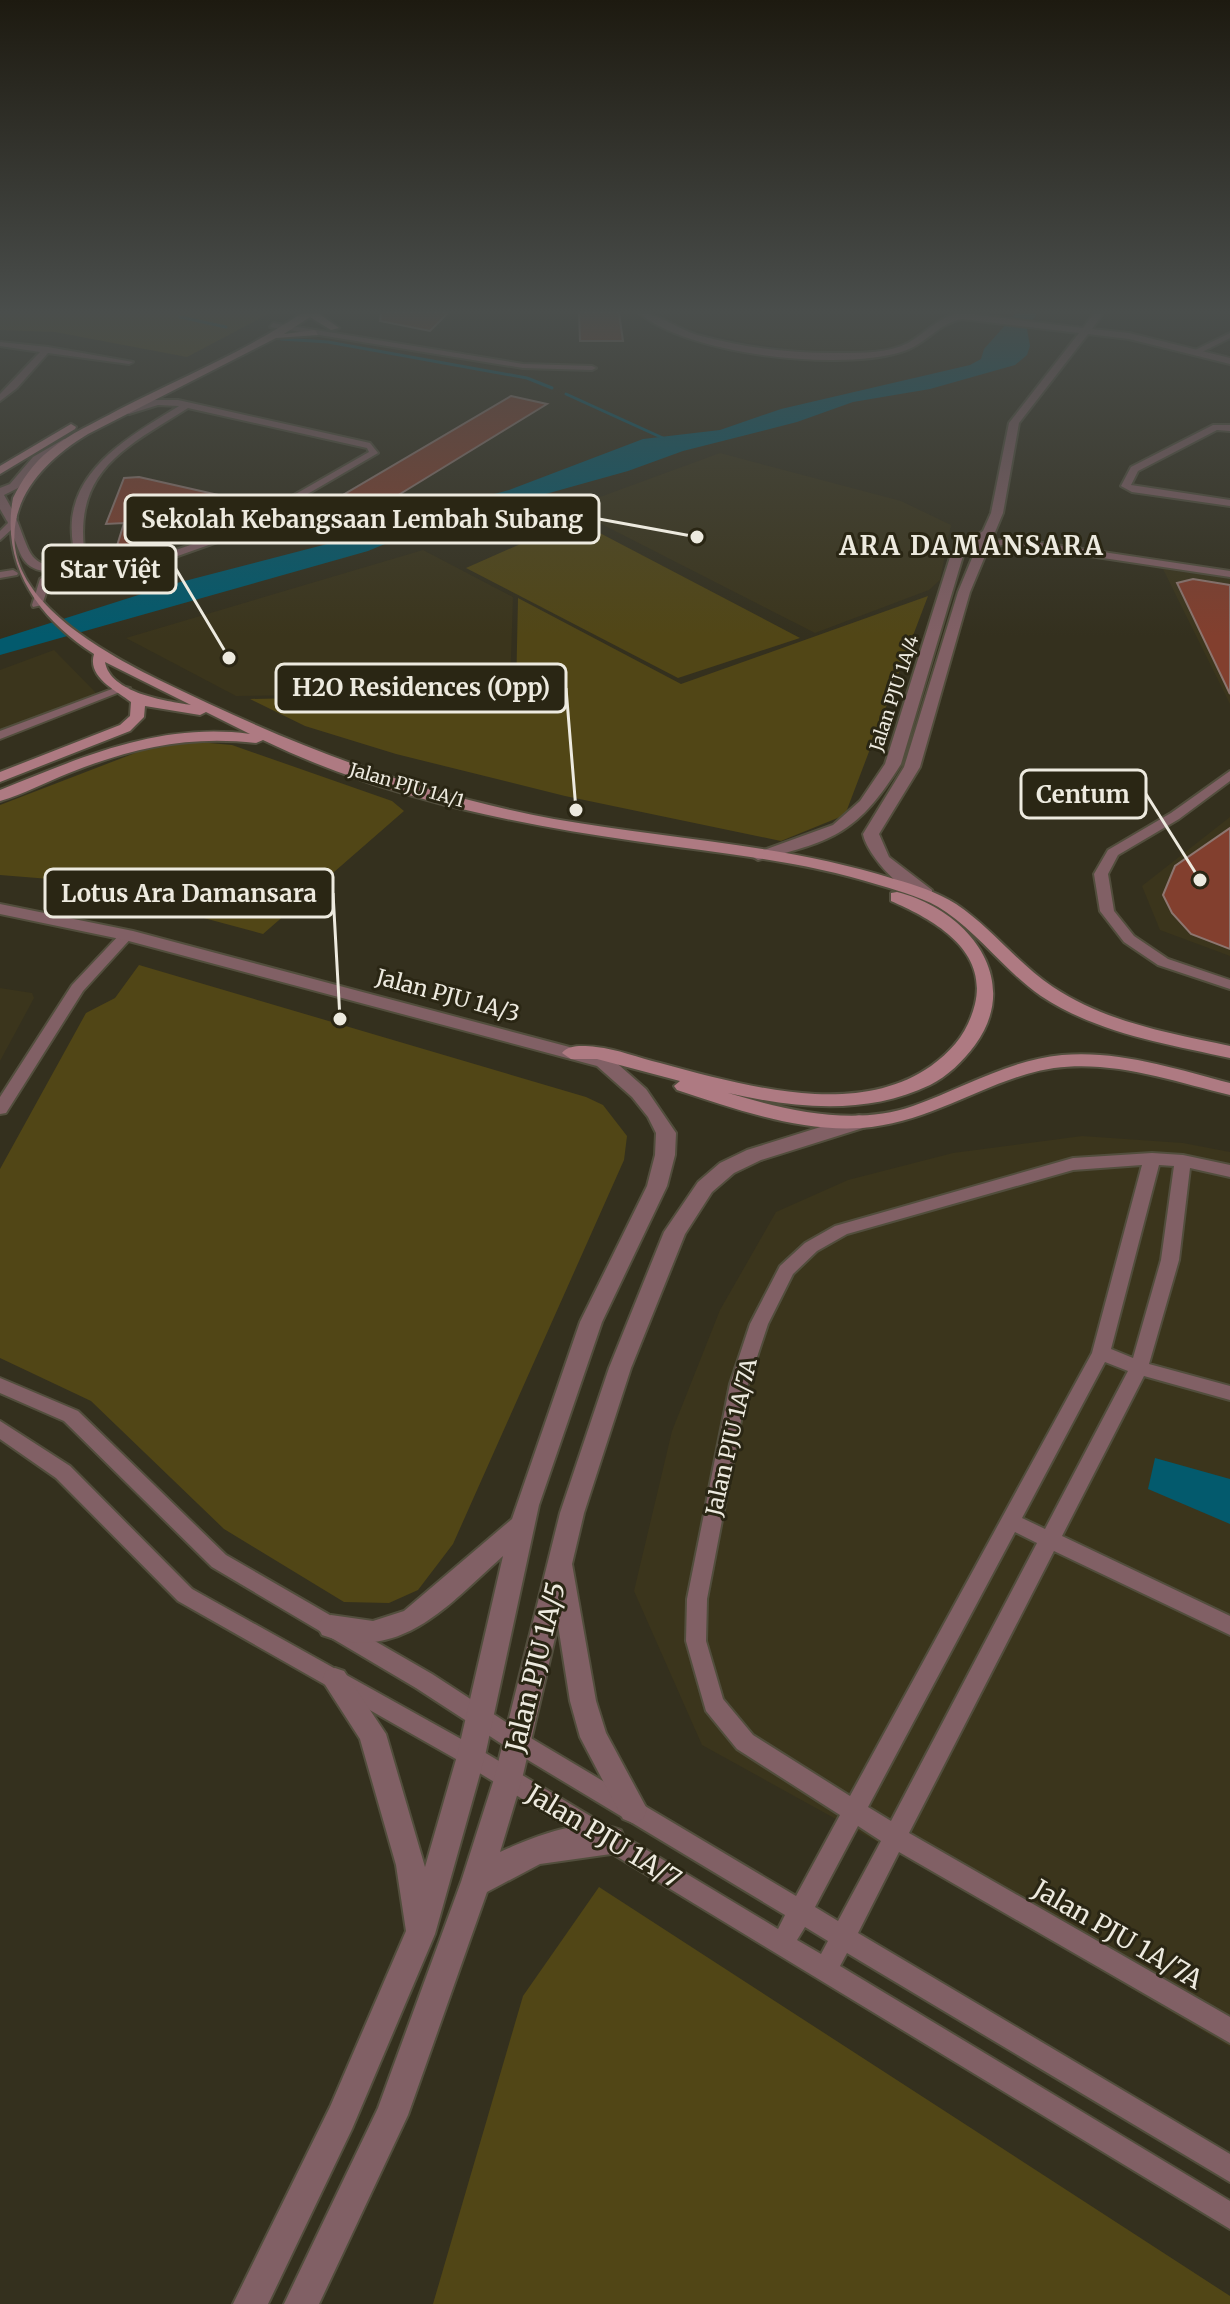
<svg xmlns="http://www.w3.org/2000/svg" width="1230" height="2304" font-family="Merriweather,serif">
<rect width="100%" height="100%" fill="#34301e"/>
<g fill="#3b351c">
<polygon points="654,313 943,313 908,342 890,348 821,354 744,342 668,324"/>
<polygon points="720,453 901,501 951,525 940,580 929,590 815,633 570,508"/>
<polygon points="423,550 513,597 510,688 436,694 236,696 126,638"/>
<polygon points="1163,569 1230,579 1230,704"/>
<polygon points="54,650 97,694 0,731 0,670"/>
<polygon points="1230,817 1230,956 1160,930 1142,886"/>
<polygon points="0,988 32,993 34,998 0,1061"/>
<polygon points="1082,1136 1183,1143 1230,1152 1230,2047 977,1897 702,1745 634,1591 672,1431 720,1310 776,1212 848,1180 953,1153"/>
</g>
<g fill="#514616">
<polygon points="0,313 270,313 187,357 55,332 0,330"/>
<polygon points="575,520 800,638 678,678 466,568"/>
<polygon points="928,596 845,815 781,841 565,796 396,754 305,726 250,699 516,693 518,598 681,684"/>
<polygon points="198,742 232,745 392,801 404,811 263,934 62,880 0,875 0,805 148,748"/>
<polygon points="139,965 586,1097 603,1105 627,1136 624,1160 453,1544 418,1590 389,1603 344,1602 224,1529 91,1401 0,1358 0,1169 86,1013 115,998"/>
<polygon points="599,1887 1230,2296 1230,2304 433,2304 523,1996"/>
</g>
<g fill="#035a6d">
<polygon points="1016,313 1037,313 1027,329 1030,346 1027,355 1015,365 930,389 853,402 797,422 683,451 628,471 421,529 368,551 0,655 0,639 173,584 377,531 408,518 509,490 643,439 720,430 781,409 970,365 981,359 984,349"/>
<polygon points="1155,1458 1230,1479 1230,1524 1148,1489"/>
</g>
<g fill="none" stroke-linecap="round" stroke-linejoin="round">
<g stroke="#035a6d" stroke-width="3">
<polyline points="180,317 226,327"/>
<polyline points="281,339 328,342 527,378 552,388"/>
<polyline points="566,394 665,439"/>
</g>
</g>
<g fill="#823f2e" stroke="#8d7670" stroke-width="2">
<polygon points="381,313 448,313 430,331 380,321"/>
<polygon points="579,313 619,313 623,341 580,341"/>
<polygon points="511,396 547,404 382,505 343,495"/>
<polygon points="139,477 236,499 229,514 170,542 116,549 124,523 106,524 124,478"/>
<polygon points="1193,579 1230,585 1230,694 1177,583"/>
<polygon points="1230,828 1230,949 1191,934 1172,913 1163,895 1175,866"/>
</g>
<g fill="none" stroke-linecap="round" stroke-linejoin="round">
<g stroke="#524e3d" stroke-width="4">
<g id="minor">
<polygon points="273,323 523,364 592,366 596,368 592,370 523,368 270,327"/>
<polygon points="1230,333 1230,338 1198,354 1191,352"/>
<polygon points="0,342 48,347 133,362 129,364 48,353 17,388 0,401 0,394 40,352 0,346"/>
<path d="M154,400H178L370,443L378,453L237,535L172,558L66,572L50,581L42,605L33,607L32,605L40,579L51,572C21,570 21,554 11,530L0,540V531L8,523L6,518L11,515L16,518C32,557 28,570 76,564C73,546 69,527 74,508C86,459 139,431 179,406L158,405L129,414L125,411ZM188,408L367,448L369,452L231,531L170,552L86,563C70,473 121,450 188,408Z"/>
<polygon points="1213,425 1230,425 1230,431 1217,430 1138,471 1131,485 1230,500 1230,506 1132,492 1121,486 1131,467"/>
<polygon points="1009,538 1230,571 1230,577 1009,544 985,548 980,545"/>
<polygon points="13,570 18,573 17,575 0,578 0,572"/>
<polygon points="120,686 130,688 0,739 0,731"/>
<polygon points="1230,771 1230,781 1179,819 1118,855 1108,874 1114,911 1134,936 1168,959 1230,980 1230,989 1158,965 1124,942 1100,911 1094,874 1108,850 1171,813"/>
<polygon points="127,931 134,935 83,991 6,1113 0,1114 0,1097 72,985 122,932"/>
<path d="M1152,1153L1183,1155L1230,1165V1177L1190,1168L1179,1260L1149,1364L1230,1386V1400L1144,1376L1062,1536L1230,1616V1635L1054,1551L909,1833L1230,2017V2043L899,1852L858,1933L1230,2154V2182L847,1953L840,1966L1230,2201V2229L463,1763L178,1601L56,1478L0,1439V1421L70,1466L192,1589L479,1749L778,1929L785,1915L508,1748L416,1688L212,1567L64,1421L0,1393V1378L78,1411L226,1555L432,1674L524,1734L796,1896L840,1815L737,1749L706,1711L686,1641L687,1599L730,1384L750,1324L780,1266L805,1243L835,1226L1073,1158ZM1142,1165L1092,1353L850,1796L753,1735L723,1699L706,1641L707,1599L748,1384L768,1324L793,1274L817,1251L847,1234L1073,1170ZM1159,1165L1174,1166L1161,1260L1133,1358L1111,1349ZM1105,1362L1128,1371L1045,1529L1022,1518ZM1015,1532L1037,1543L891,1821L868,1807ZM858,1826L881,1841L838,1921L815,1907ZM805,1927L828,1941L821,1954L797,1940Z"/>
</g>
</g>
<g stroke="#524e3d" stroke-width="4">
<g id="tertiary">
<path d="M639,313C659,313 680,331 701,336C746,348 794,354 841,353C863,353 889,353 908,343C927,332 938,317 961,313L1083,328L1094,313H1103L1092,329L1129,333L1230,358V364L1129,339L1088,334L1019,423L1003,513L970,592L920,767L879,834L889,857L932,890V898C909,902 867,856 863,834L904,767L958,592L977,546L963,556L901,764C858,833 834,841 758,860L750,855L833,825L860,801L885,764L951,554L983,531L991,513L1009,423L1079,333L962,319C939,323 926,344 904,351C843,372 689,355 639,313Z"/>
<polygon points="64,439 74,441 41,461 18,488 4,495 17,518 7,521 0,509 0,488 10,484 33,457"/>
<path d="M0,904L133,931L611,1058L646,1089L676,1133L675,1155L667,1186L602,1322L539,1505L485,1756L435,1934L352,2129L268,2304H233L330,2107L406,1931L396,1865L360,1739L322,1680L326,1671L335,1668L344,1671L386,1734L425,1867L457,1756L503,1556C449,1604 401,1664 322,1635L318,1627L322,1619L331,1615L373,1621L404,1611L512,1519L580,1322L647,1186L655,1155L656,1133L648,1117L632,1097L597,1066L125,940L0,914Z"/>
<path d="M859,1115L866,1117L869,1122L866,1127L761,1160L734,1173L712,1192L685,1234L631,1368L584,1513L572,1564L596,1701L606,1733L647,1809L643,1819L633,1823L623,1819L580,1737L570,1701L558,1625L522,1779L500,1852C533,1837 585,1815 621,1830L625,1840L621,1850L611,1854L540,1864L487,1892L408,2115L319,2304H284L378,2108L461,1882L494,1779L560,1513L609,1368L664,1232L698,1182L720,1163L747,1150Z"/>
</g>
</g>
<g stroke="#524e3d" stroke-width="4">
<g id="secondary">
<path d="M302,313H318L339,328L331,330L310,317L284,334L315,330L318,335L276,338L88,434C48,458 9,496 15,547C23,609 109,655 159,680C290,744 410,792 554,819C667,839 784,844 894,879C916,885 937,892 956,904C992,928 1017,963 1053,987C1105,1022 1169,1033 1230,1046V1058C1166,1044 1097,1033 1041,996C1006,972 981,936 946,912C926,898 902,892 879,885C800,860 716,853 635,841C509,823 378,796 263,740L256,743C189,735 131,748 69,773C46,782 24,794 0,801V790C82,757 160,722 250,734L206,712L200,715L145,706L144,717L130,731L0,782V772L120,725L130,716L131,702C115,690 87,677 94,654C41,620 0,567 13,498C22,480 33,463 50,450C70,433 95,423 118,410C180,378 244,352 302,313ZM105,662L191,705C166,701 110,693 105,662Z"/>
<polygon points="71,424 76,427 75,429 0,474 0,466"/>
<path d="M897,892C966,909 1024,978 975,1045C963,1061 948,1076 930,1085C866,1116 794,1108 728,1093C786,1110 853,1127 913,1106C963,1088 1009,1060 1062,1055C1119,1050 1176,1069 1230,1083V1095C1165,1079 1094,1053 1027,1074C970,1091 922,1124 861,1128C799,1132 735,1109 677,1090L674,1086L680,1081L597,1059H571L562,1053C569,1044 585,1046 596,1047C617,1049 639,1058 660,1063C711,1077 763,1091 815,1094C855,1096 897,1090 931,1066C953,1050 968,1032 975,1004C988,949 932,919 891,901V893Z"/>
</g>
</g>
<use href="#minor" fill="#816065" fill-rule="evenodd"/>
<use href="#tertiary" fill="#816065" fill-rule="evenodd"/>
<use href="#secondary" fill="#ae7a82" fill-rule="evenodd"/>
</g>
<linearGradient id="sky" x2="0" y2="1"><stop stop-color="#1d1a10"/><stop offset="0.49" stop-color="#4a4e4c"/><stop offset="1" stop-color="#4a4e4c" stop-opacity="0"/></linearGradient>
<rect width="1230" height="636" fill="url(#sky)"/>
<g text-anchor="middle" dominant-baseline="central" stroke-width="6" stroke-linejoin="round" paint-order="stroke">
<g font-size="18" fill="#edeadf" stroke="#2a2614">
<text transform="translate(894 693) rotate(-72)">Jalan PJU 1A/4</text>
<text transform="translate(407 785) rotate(16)">Jalan PJU 1A/1</text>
</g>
<g font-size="22" fill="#edeadf" stroke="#2a2614">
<text transform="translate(448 995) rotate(15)">Jalan PJU 1A/3</text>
<text transform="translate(731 1437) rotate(-77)">Jalan PJU 1A/7A</text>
</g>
<g font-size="26" font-weight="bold" letter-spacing="2" fill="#edeadf" stroke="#2a2614">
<text x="972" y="545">ARA DAMANSARA</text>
</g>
<g font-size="26" fill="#edeadf" stroke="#2a2614">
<text transform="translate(535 1667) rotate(-76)">Jalan PJU 1A/5</text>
<text transform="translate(604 1836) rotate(31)">Jalan PJU 1A/7</text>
<text transform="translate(1118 1934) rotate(30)">Jalan PJU 1A/7A</text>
</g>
</g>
<path fill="none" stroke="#edeadf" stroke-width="3" d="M697 537L599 519M229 658L176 569M576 810L566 688M1200 880L1146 794M340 1019L333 893"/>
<g fill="#edeadf" stroke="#2a2614" stroke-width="3">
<circle cx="697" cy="537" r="8"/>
<circle cx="229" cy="658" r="8"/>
<circle cx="576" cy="810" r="8"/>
<circle cx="1200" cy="880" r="8"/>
<circle cx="340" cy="1019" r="8"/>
</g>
<g fill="#2a2614" stroke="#edeadf" stroke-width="3">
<rect x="125" y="495" width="474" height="48" rx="8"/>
<rect x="43" y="545" width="133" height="48" rx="8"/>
<rect x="276" y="664" width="290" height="48" rx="8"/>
<rect x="1021" y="770" width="125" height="48" rx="8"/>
<rect x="45" y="869" width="288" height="48" rx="8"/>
</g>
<g font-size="24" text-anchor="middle" font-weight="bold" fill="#edeadf">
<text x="362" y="528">Sekolah Kebangsaan Lembah Subang</text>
<text x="110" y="578">Star Việt</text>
<text x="421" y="696">H2O Residences (Opp)</text>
<text x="1083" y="803">Centum</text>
<text x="189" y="902">Lotus Ara Damansara</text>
</g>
</svg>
